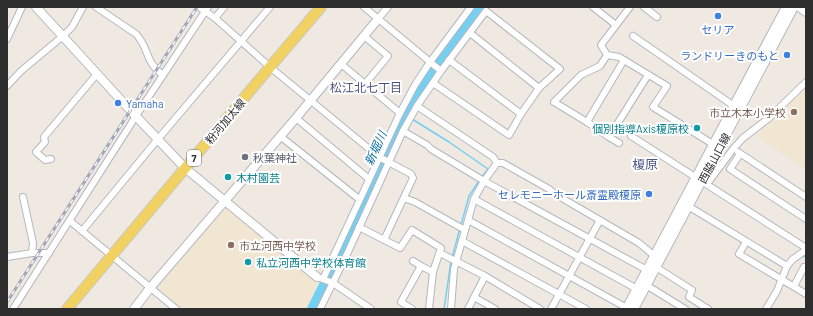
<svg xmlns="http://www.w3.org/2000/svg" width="813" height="316" font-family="Barlow,'Noto Sans JP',sans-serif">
<rect width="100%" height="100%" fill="#efe9e1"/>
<g fill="#f0e6d1">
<polygon points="806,87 806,170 757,136"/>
<polygon points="225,205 318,284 305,309 181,309 155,287"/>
</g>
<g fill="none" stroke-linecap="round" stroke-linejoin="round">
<g stroke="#75cff0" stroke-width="1.5">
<polyline points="412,119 449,142 488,169 481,178"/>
<polyline points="461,225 469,196 479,181"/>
<polyline points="802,256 806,257"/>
<polyline points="452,258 460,228"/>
<polyline points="444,309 451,261"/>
</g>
<polyline stroke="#75cff0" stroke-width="10" points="312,309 354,225 404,116 425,79 478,7"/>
<g stroke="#b4b7c1" stroke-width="8">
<g id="minor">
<path d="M96,7L136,34C150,49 144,61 163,75"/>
<polyline points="199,7 215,18 270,67 379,157 411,174 413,178 384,240"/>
<polyline points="364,7 441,71"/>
<polyline points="593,7 616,25"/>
<polyline points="630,7 601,45 607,55 619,57 667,86 653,107 716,146"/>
<polyline points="644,7 657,17"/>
<polyline points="215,18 224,7"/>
<polyline points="378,19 388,7"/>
<polyline points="470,33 539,88 521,114"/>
<polyline points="364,36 388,56 365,84"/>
<polyline points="633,36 734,106"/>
<polyline points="7,39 22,7"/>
<polyline points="341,64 400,113"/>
<polyline points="433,83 509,135 521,114 449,60"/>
<polyline points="7,86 21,71 63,36 72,27 83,7"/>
<polyline points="417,106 493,157 497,163"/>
<polyline points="296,118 369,179"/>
<polyline points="587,122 554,102 581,75 600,66 607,55"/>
<polyline points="403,131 427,145 431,149 484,181 647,270"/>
<polyline points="280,136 359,199"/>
<polyline points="631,136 806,248"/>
<polyline points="609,137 587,122 624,60"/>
<polyline points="619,143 609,137 648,75"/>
<polyline points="738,152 806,197"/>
<polyline points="740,154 730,169 806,219"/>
<polyline points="51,159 45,160 36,152 45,142 44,137 97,74"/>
<polyline points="707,184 733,149 743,138 769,118 806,82"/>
<polyline points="23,197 33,243 32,253 49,253"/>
<polyline points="404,198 415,202 465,230"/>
<polyline points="474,199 637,289"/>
<polyline points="688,206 787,266"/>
<polyline points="468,220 627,308"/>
<polyline points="70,221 176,309"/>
<polyline points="359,227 400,248 412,230 441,248 433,272 421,266"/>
<polyline points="82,231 158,139 270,7"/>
<polyline points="462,241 586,309"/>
<polyline points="746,242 739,254 806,294"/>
<polyline points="440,253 485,276 540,309"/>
<polyline points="7,257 32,253"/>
<polyline points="656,267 692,290 689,297 708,309"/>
<polyline points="320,278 333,283 371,309"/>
<polyline points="323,279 400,113 415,85 430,62 471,7"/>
<polyline points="646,285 685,309"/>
<polyline points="794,286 804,267"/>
<polyline points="474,297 495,309"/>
<polyline points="13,309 136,116 208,7"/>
<polyline points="320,309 348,252 403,131 417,106 441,71 486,11 560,69 539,88"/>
<polyline points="412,309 401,302 421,266 413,261"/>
<polyline points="429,309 433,272"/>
<polyline points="451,309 454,269 474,199 484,181 497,163 503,163 549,189 555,194 639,243 657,258"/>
<polyline points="468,309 485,276"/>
<polyline points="551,309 600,220"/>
<polyline points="766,309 777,291 787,266 793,259 806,250"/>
</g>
</g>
<g stroke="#b4b7c1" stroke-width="10">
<g id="tertiary">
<polyline points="36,7 130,110 185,168 317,277"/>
<polyline points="799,7 806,12"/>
<polyline points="134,309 150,288 296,118 378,19"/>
<polyline points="626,309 786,7"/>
<polyline points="634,309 794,7"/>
</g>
</g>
<g stroke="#c9c9c9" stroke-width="12">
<polyline id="primary" points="67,309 270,67 321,7"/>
</g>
<use href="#minor" stroke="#fff" stroke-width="6"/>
<use href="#tertiary" stroke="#fff" stroke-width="8"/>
<use href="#primary" stroke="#f2d163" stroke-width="10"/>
<g stroke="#a3a6b8" stroke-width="3">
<polyline id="rail" points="7,302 197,7"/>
</g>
<use href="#rail" stroke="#fff" stroke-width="1.5" stroke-dasharray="4.5" stroke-linecap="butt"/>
</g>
<g fill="#3f7fe0" stroke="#fff" stroke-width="1.5">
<circle cx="718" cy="16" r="4"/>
<circle cx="787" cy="55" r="4"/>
<circle cx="118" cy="103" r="4"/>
<circle cx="649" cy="194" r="4"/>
</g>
<g fill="#8d6e63" stroke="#fff" stroke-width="1.5">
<circle cx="794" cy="112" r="4"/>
<circle cx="231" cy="245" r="4"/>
</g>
<g fill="#0f9aa8" stroke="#fff" stroke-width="1.5">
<circle cx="697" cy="128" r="4"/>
<circle cx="228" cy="177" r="4"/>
<circle cx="248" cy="262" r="4"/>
</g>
<circle fill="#6b7280" stroke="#fff" stroke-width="1.5" cx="245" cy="157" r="4"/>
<g text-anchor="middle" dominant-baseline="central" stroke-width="4" stroke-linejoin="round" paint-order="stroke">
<rect fill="#fff" stroke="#6d6d6d" stroke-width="1" x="187" y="150" width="14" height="16" rx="3"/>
<g font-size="10" font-weight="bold" fill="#2e2e2e">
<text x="194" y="158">7</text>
</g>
<g font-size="11" fill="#366cbe" stroke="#fff" text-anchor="end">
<text x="718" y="29" text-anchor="middle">セリア</text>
<text x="779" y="55">ランドリーきのもと</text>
<text x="126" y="103" text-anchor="start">Yamaha</text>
<text x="641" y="194">セレモニーホール斎霊殿榎原</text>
</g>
<g font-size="11" fill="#785e54" stroke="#fff" text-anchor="end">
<text x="786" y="112">市立木本小学校</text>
<text x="239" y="245" text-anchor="start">市立河西中学校</text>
</g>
<g font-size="11" fill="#2e2e2e" stroke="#fff">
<text transform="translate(225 121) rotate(-50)">粉河加太線</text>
<text transform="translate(714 158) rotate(-62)">西脇山口線</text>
</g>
<g font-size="11" fill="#0d838f" stroke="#fff" text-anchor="start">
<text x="689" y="128" text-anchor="end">個別指導Axis榎原校</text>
<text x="236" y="177">木村園芸</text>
<text x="256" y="262">私立河西中学校体育館</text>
</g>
<g font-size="11" fill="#5b616d" stroke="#fff" text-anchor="start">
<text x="253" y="157">秋葉神社</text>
</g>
<g font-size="12" fill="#4d5680" stroke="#fff">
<text x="366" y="87">松江北七丁目</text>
</g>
<g font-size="12" font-style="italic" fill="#0d6fa3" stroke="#fff">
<text transform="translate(375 148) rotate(-65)">新堀川</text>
</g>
<g font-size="13" fill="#4d5680" stroke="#fff">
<text x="645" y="164">榎原</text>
</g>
</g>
<rect width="813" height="316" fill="none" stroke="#2e2e2e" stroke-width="16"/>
</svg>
